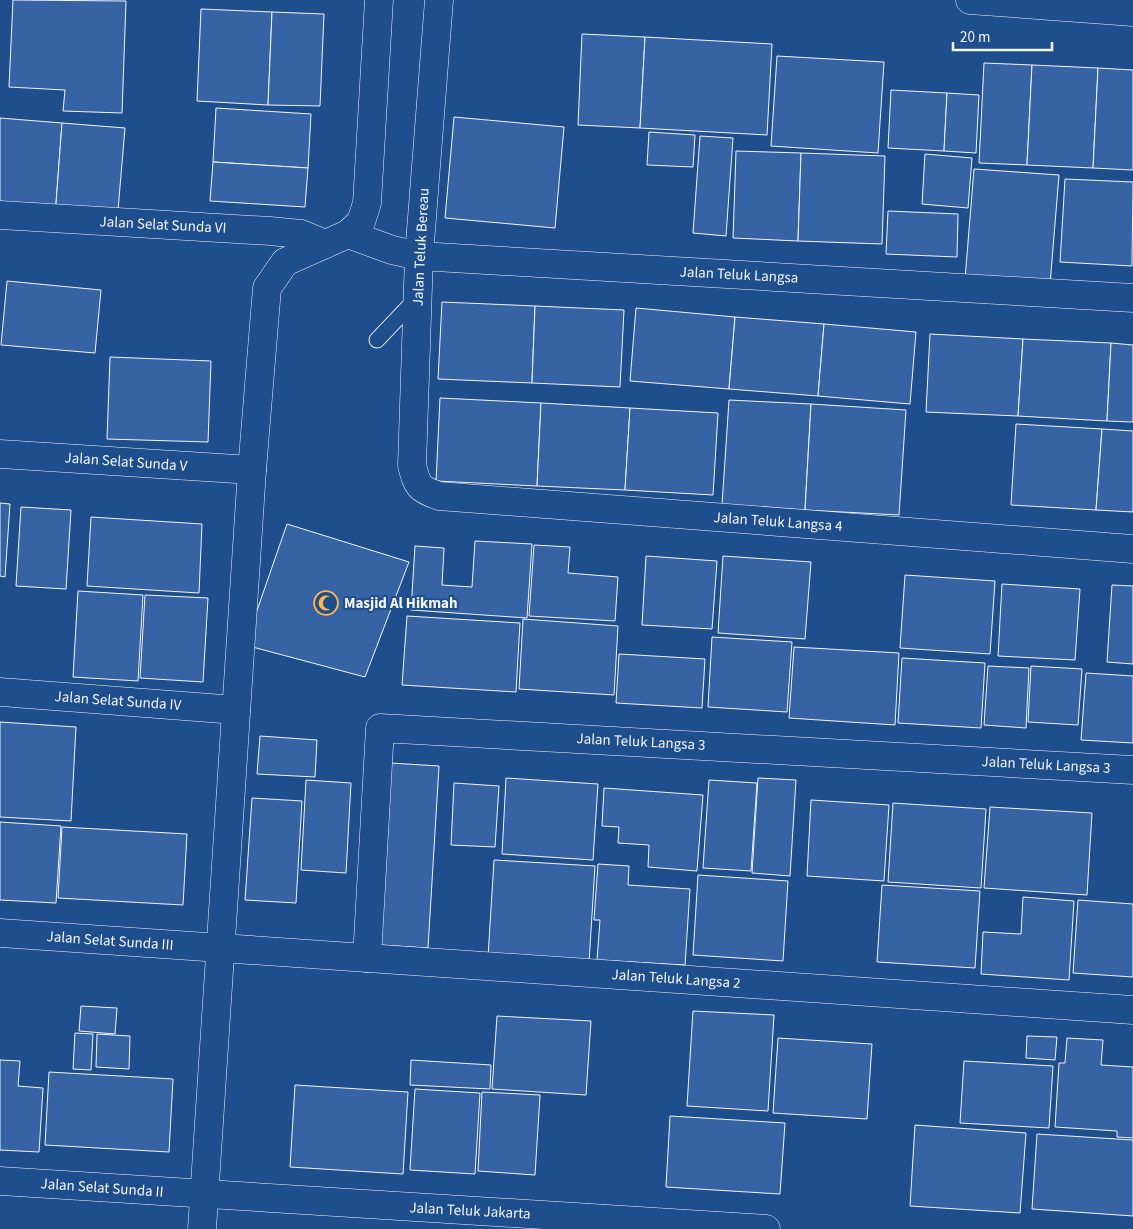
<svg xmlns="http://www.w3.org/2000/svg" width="1133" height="1229" font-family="'Source Sans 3',sans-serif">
<rect width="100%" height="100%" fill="#1f4e8c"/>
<g fill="#3563a3" stroke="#f2f6ff">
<polygon points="13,0 126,1 122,113 63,111 65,90 9,87"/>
<polygon points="201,9 272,12 268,105 197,101"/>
<polygon points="272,12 324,14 320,106 268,105"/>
<polygon points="582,34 645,37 640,128 578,125"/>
<polygon points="645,37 772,44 767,135 640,128"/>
<polygon points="777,56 884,62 878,153 771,146"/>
<polygon points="984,63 1032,65 1027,165 979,163"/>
<polygon points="1032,65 1098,68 1093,168 1027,165"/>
<polygon points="1098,68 1133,70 1133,170 1093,168"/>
<polygon points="891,90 947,93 944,151 888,148"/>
<polygon points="947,93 979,95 976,153 944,151"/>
<polygon points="216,108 311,114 308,168 213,162"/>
<polygon points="454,117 564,127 555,228 445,218"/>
<polygon points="0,118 62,123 55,217 0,213"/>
<polygon points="62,123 125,128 117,222 55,217"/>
<polygon points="649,132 695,135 693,167 647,165"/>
<polygon points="700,136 733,138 726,236 693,233"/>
<polygon points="736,151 801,153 798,241 733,238"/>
<polygon points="801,153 885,156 882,244 798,241"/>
<polygon points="925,154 972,158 968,208 922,204"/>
<polygon points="213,162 308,168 305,207 210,201"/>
<polygon points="974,169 1059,175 1050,285 965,279"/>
<polygon points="1065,179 1133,182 1132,266 1060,262"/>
<polygon points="888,211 958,214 957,257 886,254"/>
<polygon points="7,281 101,290 95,353 1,345"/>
<polygon points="442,302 535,306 532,383 438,379"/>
<polygon points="535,306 624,310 620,387 532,383"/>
<polygon points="636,308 735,317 729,389 630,381"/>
<polygon points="735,317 824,324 818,396 729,389"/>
<polygon points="824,324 916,332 910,404 818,396"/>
<polygon points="930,334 1023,339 1018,416 926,412"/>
<polygon points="1023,339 1111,343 1107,421 1018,416"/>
<polygon points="1111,343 1133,345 1133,422 1107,421"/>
<polygon points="110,357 211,361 208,442 107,439"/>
<polygon points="440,398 541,403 537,486 436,481"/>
<polygon points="729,400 811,404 805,510 722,505"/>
<polygon points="541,403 630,408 625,490 537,486"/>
<polygon points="811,404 906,410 899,515 805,510"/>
<polygon points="630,408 718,413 713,495 625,490"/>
<polygon points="1016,424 1102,429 1096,510 1011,505"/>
<polygon points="1102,429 1133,431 1133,512 1096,510"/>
<polygon points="0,503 10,504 5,577 0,576"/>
<polygon points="21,507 71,510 66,589 16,586"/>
<polygon points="91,517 202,524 199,593 87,586"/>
<polygon points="287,524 409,562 365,677 245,645"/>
<polygon points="475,541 532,544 527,618 411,610 415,546 444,548 442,585 472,587"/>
<polygon points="534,545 570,547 568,573 618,577 615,621 529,616"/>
<polygon points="646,556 717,561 712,629 642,625"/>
<polygon points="723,556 811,562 805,639 718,633"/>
<polygon points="905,575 995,581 990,654 900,648"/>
<polygon points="1002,584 1080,589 1075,660 998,656"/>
<polygon points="1112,585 1133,586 1133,664 1107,662"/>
<polygon points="78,591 143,595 138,681 73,677"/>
<polygon points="145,595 208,598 203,682 140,678"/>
<polygon points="407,616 520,623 516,692 402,685"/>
<polygon points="523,619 618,626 614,695 519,689"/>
<polygon points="712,637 792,642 787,712 708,707"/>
<polygon points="794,647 899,653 895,725 789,718"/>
<polygon points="619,654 705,659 702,708 616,703"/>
<polygon points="902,658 985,663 981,728 898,723"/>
<polygon points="988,666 1029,668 1026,728 984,725"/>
<polygon points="1031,666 1082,669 1078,725 1028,722"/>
<polygon points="1086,673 1133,676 1133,743 1081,740"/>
<polygon points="0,722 76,727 71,821 0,817"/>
<polygon points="260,736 317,740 315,777 257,774"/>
<polygon points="390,763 439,766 428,948 378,945"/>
<polygon points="506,778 598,784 593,860 502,854"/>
<polygon points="758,778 796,780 790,876 752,873"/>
<polygon points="306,780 351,783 346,873 301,870"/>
<polygon points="709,780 757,783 751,871 703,868"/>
<polygon points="454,783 499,786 495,847 451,845"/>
<polygon points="604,788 703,795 697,871 648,867 649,845 618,843 619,827 602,826"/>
<polygon points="252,798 302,801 296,903 245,900"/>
<polygon points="811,800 889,805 884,881 807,876"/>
<polygon points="893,803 986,809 981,888 888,882"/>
<polygon points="990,807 1092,813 1087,895 984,888"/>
<polygon points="0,822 61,826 56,903 0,900"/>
<polygon points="62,827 187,834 183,905 58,898"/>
<polygon points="494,860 595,866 589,963 488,957"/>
<polygon points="598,864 629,866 628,885 690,889 685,965 597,960 600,920 594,920"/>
<polygon points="698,875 788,881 783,961 693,955"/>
<polygon points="882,885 980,891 975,968 877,962"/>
<polygon points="1023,897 1074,901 1069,980 981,974 983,932 1021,934"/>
<polygon points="1078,900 1133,904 1133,977 1073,973"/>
<polygon points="81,1006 117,1008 115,1034 79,1031"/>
<polygon points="693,1011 774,1015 768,1111 687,1106"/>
<polygon points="497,1016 591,1021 586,1095 492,1089"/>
<polygon points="75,1033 93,1034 91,1070 73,1069"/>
<polygon points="97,1034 130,1036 129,1069 96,1067"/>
<polygon points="1027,1036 1057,1037 1055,1060 1026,1058"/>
<polygon points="778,1038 872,1044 867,1119 773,1113"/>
<polygon points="1067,1038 1103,1040 1101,1065 1133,1067 1133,1138 1117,1137 1117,1131 1055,1127 1059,1063 1065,1063"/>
<polygon points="0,1060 20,1061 18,1086 43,1088 39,1152 0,1150"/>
<polygon points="411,1060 491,1065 490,1089 410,1085"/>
<polygon points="964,1061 1053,1066 1049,1128 960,1123"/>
<polygon points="49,1072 173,1079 169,1152 45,1145"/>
<polygon points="295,1085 408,1092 403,1174 290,1167"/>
<polygon points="415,1089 480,1093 475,1174 410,1170"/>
<polygon points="482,1092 540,1095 535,1175 478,1171"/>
<polygon points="670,1116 785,1123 780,1194 666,1187"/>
<polygon points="915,1125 1026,1133 1020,1213 910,1206"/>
<polygon points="1037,1134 1133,1140 1133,1216 1032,1209"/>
</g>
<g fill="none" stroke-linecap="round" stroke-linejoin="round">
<g stroke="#f2f6ff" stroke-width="17">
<polyline id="lane" points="377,340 417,298"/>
</g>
<g stroke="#f2f6ff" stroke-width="29">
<g id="street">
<path d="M439,0L419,256L412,465C417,486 419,489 439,496L1133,549"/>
<polyline points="970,0 1133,12"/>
<polyline points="0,215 270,231 301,234 325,244"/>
<polyline points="348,234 392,250 419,256 1133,298"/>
<polyline points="0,454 252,470"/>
<polyline points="0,692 236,710"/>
<polyline points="0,933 1133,1010"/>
<polyline points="367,958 380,728 1133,770"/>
<polyline points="0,1181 766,1229"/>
<polyline points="202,1229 252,470 267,288 285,262 348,234 361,222 367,203 379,0"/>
</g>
</g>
<use href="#lane" stroke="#1f4e8c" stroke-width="15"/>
<use href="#street" stroke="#1f4e8c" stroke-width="28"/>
</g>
<defs>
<g id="mosque-ring" transform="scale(1.25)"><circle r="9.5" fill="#1f4e8c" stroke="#ffb74d" stroke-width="1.5"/><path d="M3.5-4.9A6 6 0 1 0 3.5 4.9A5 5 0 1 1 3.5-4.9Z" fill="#ffb74d"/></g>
</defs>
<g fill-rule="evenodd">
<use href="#mosque-ring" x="326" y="603"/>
</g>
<g text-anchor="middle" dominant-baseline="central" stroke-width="4" stroke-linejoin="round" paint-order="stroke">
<g font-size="15" fill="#f2f6ff" stroke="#1f4e8c">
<text transform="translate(163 225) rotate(3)">Jalan Selat Sunda VI</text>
<text transform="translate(421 247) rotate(-87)">Jalan Teluk Bereau</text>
<text transform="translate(739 275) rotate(3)">Jalan Teluk Langsa</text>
<text transform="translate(126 462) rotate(4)">Jalan Selat Sunda V</text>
<text transform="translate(778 522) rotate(4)">Jalan Teluk Langsa 4</text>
<text transform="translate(118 701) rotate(4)">Jalan Selat Sunda IV</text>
<text transform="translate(641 742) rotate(3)">Jalan Teluk Langsa 3</text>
<text transform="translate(1046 765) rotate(3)">Jalan Teluk Langsa 3</text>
<text transform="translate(110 941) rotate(4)">Jalan Selat Sunda III</text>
<text transform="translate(676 979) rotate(4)">Jalan Teluk Langsa 2</text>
<text transform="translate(102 1188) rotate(4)">Jalan Selat Sunda II</text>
<text transform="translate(470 1211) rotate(3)">Jalan Teluk Jakarta</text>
</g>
<g font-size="15" font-weight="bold" fill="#f2f6ff" stroke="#1f4e8c" text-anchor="start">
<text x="344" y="603">Masjid Al Hikmah</text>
</g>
</g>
<path d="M953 42v8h99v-8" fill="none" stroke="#f2f6ff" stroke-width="2.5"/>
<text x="960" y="42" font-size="15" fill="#f2f6ff" stroke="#1f4e8c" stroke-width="4" paint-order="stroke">20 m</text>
</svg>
